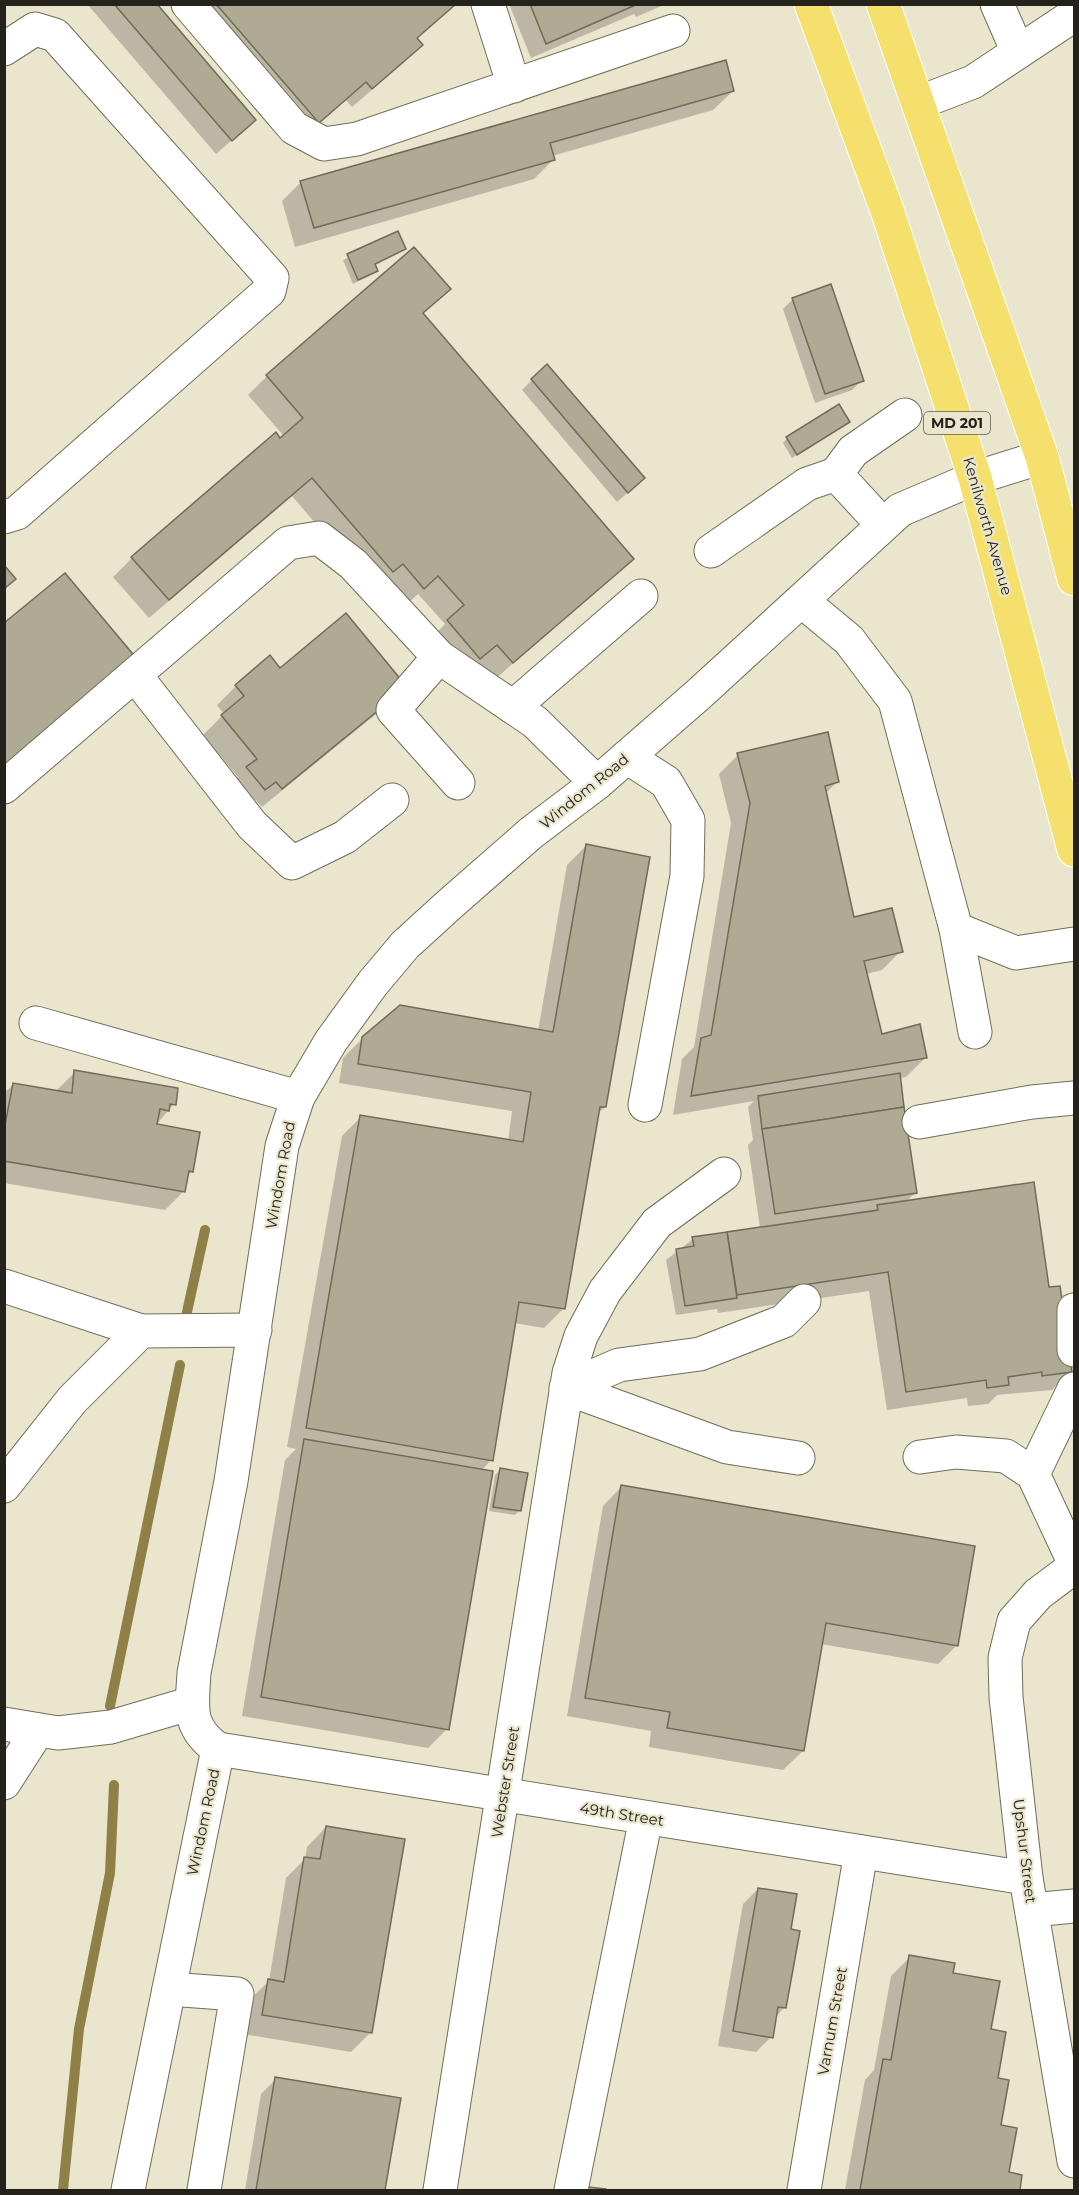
<svg xmlns="http://www.w3.org/2000/svg" width="1079" height="2195" font-family="Montserrat,sans-serif">
<rect width="100%" height="100%" fill="#eae5cd"/>
<g fill="#0003">
<polygon points="87,4 155,4 239,134 216,154"/>
<polygon points="181,4 455,4 416,40 421,45 402,64 352,107 346,100 299,141"/>
<polygon points="509,4 666,4 636,17 634,14 531,58"/>
<polygon points="733,91 713,110 552,156 554,159 534,179 295,247 282,201 301,182"/>
<polygon points="398,233 405,248 374,266 376,271 371,275 353,284 343,260"/>
<polygon points="448,289 422,315 632,559 493,681 429,641 445,624 418,594 404,607 373,590 292,496 149,618 113,577 132,558 284,436 248,395 267,376"/>
<polygon points="793,299 862,380 852,390 815,403 783,309"/>
<polygon points="532,380 633,488 617,502 522,390"/>
<polygon points="848,421 792,458 783,443 787,438"/>
<polygon points="280,670 386,706 262,807 256,800 245,808 228,787 238,777 203,735 224,714 217,705 236,686"/>
<polygon points="738,755 837,782 825,794 853,919 901,951 882,970 866,974 881,1035 925,1058 906,1077 899,1078 915,1193 905,1203 1048,1289 1071,1371 1052,1390 997,1395 988,1404 968,1406 967,1398 887,1410 869,1291 718,1313 717,1309 676,1315 666,1260 693,1239 760,1228 748,1145 753,1140 748,1107 754,1101 673,1115 682,1059 694,1047 731,823 719,774"/>
<polygon points="586,846 605,1107 597,1114 564,1308 544,1328 514,1323 491,1460 481,1471 447,1729 428,1748 242,1716 285,1460 296,1449 287,1447 342,1136 361,1117 508,1141 512,1111 339,1083 343,1058 363,1038 538,1031 567,865"/>
<polygon points="75,1072 174,1104 155,1126 192,1171 186,1177 184,1191 165,1210 4,1183 4,1093 13,1085 55,1092"/>
<polygon points="500,1470 519,1511 515,1515 489,1511 495,1475"/>
<polygon points="622,1486 957,1645 938,1664 821,1644 803,1751 783,1770 649,1747 651,1731 567,1716 603,1506"/>
<polygon points="326,1827 370,2033 351,2052 243,2034 249,2000 269,1981 286,1878 305,1859 307,1847"/>
<polygon points="758,1889 785,2007 775,2017 771,2037 756,2052 718,2046 743,1904"/>
<polygon points="910,1957 951,1974 989,2030 996,2079 999,2126 1007,2174 1021,2176 1018,2190 845,2190 865,2080 874,2070 891,1976"/>
<polygon points="276,2079 399,2100 383,2190 245,2190 261,2094"/>
</g>
<g fill="none" stroke-linecap="round" stroke-linejoin="round">
<g stroke="#8e8047" stroke-width="10">
<polyline points="187,1312 205,1230"/>
<polyline points="110,1706 180,1365"/>
<polyline points="63,2190 79,2029 110,1873 114,1785"/>
</g>
</g>
<g fill="#afaa94" stroke="#706b57" stroke-width="1.5">
<polygon points="114,4 157,4 256,120 232,141"/>
<polygon points="216,4 456,4 417,38 423,45 372,89 366,82 319,123"/>
<polygon points="530,4 638,4 546,44"/>
<polygon points="726,60 734,91 550,143 555,160 314,228 300,181"/>
<polygon points="398,231 406,249 375,264 378,271 358,280 347,254"/>
<polygon points="414,247 451,289 423,313 634,559 513,663 497,645 480,659 447,620 464,605 438,576 424,589 403,564 393,572 312,478 169,600 131,557 276,432 280,438 303,418 266,375"/>
<polygon points="831,284 864,381 825,394 792,298"/>
<polygon points="547,364 645,478 628,493 531,379"/>
<polygon points="839,404 850,422 797,455 786,437"/>
<polygon points="4,565 16,579 4,589"/>
<polygon points="65,573 142,665 4,781 4,623"/>
<polygon points="346,613 407,687 282,789 276,782 265,790 246,767 257,759 221,715 244,696 235,685 270,655 280,668"/>
<polygon points="828,732 839,782 825,786 854,917 892,908 903,952 864,961 882,1034 920,1024 927,1058 691,1096 701,1038 711,1035 750,803 737,753"/>
<polygon points="586,844 650,857 606,1107 600,1107 565,1309 519,1302 493,1461 306,1428 360,1115 523,1142 531,1092 358,1064 362,1037 400,1005 553,1032"/>
<polygon points="74,1070 178,1088 176,1105 170,1104 169,1111 160,1109 157,1124 200,1132 193,1172 189,1171 185,1192 4,1161 4,1130 13,1083 72,1093"/>
<polygon points="900,1073 904,1107 762,1129 758,1096"/>
<polygon points="904,1107 917,1193 775,1214 762,1129"/>
<polygon points="1034,1182 1049,1287 1060,1286 1072,1372 1042,1376 1042,1372 1008,1377 1009,1385 987,1388 986,1380 906,1392 888,1272 737,1295 727,1232 878,1210 877,1205"/>
<polygon points="727,1232 737,1298 685,1306 676,1249 694,1246 692,1237"/>
<polygon points="304,1439 493,1471 449,1730 261,1697"/>
<polygon points="500,1468 528,1473 521,1511 493,1507"/>
<polygon points="621,1485 975,1546 958,1646 826,1623 804,1751 667,1728 670,1712 585,1698"/>
<polygon points="326,1826 405,1839 372,2033 262,2015 268,1979 284,1982 304,1857 320,1859"/>
<polygon points="758,1888 797,1894 791,1929 800,1931 786,2008 778,2007 773,2038 733,2031"/>
<polygon points="909,1955 955,1963 953,1973 1000,1981 991,2029 1006,2032 998,2078 1009,2080 1001,2125 1017,2128 1009,2172 1022,2175 1020,2190 860,2190 883,2059 891,2060"/>
<polygon points="275,2077 401,2098 385,2190 256,2190"/>
<polygon points="588,2187 606,2189 606,2190 587,2190"/>
</g>
<g fill="none" stroke-linecap="round" stroke-linejoin="round">
<g stroke="#726d58" stroke-width="35">
<g id="minor">
<polyline points="188,4 294,128 324,144 357,139 673,31"/>
<polyline points="488,4 514,86"/>
<polyline points="997,4 1018,52"/>
<polyline points="4,49 35,29 55,35 272,278 269,291 17,513 4,517"/>
<polyline points="918,103 973,82 1074,15"/>
<polyline points="836,474 853,451 905,415"/>
<polyline points="711,551 807,484 836,474 883,525"/>
<polyline points="802,601 849,640 895,701 956,929 1016,953 1074,944"/>
<polyline points="439,657 393,710 458,783"/>
<polyline points="135,675 252,825 292,863 345,837 392,800"/>
<polyline points="513,707 641,596"/>
<polyline points="627,757 666,782 688,820 687,876 645,1105"/>
<polyline points="4,787 288,543 319,538 353,564 439,657 535,722 597,783"/>
<polyline points="956,929 975,1032"/>
<polyline points="36,1023 298,1097"/>
<polyline points="919,1122 1032,1102 1074,1098"/>
<polyline points="4,1286 141,1331"/>
<polyline points="1074,1310 1074,1350"/>
<polyline points="920,1457 956,1452 1006,1456 1033,1474 1074,1562"/>
<polyline points="798,1458 727,1447 566,1388 619,1365 700,1354 784,1321 804,1301"/>
<polyline points="1033,1474 1074,1389"/>
<polyline points="4,1486 72,1400 141,1331 255,1330"/>
<polyline points="1074,1567 1038,1594 1014,1621 1005,1658 1006,1697 1026,1878 1074,2161"/>
<polyline points="4,1724 58,1733 111,1727 192,1703"/>
<polyline points="4,1783 38,1730"/>
<path d="M1026,1878L218,1749C187,1727 192,1708 194,1673L231,1481L282,1146L298,1097L331,1041L373,983L405,945L450,904L531,833L597,783L699,694L900,510L975,478L1042,457"/>
<polyline points="1032,1910 1074,1906"/>
<polyline points="169,1989 237,1994 204,2190"/>
<polyline points="128,2190 218,1749"/>
<polyline points="440,2190 569,1373 581,1336 605,1291 657,1223 724,1174"/>
<polyline points="571,2190 646,1818"/>
<polyline points="804,2190 861,1852"/>
</g>
</g>
<g stroke="#fff" stroke-width="35">
<g id="major">
<polyline points="811,4 887,210 975,478 1074,850"/>
<polyline points="883,4 1042,457 1074,579"/>
</g>
</g>
<use href="#minor" stroke="#fff" stroke-width="33"/>
<use href="#major" stroke="#f5e06d" stroke-width="33"/>
</g>
<g text-anchor="middle" dominant-baseline="central" stroke-width="4.5" stroke-linejoin="round" paint-order="stroke">
<rect fill="#eae5cd" stroke="#5f5c50" stroke-width="1.5" x="924" y="412" width="66" height="22" rx="4.5"/>
<g font-size="14" font-weight="bold" fill="#24221a">
<text x="957" y="423">MD 201</text>
</g>
<g font-size="15" fill="#24221a" stroke="#eae5cd">
<text transform="translate(988 526) rotate(74)">Kenilworth Avenue</text>
<text transform="translate(584 791) rotate(-39)">Windom Road</text>
<text transform="translate(280 1175) rotate(-80)">Windom Road</text>
<text transform="translate(505 1782) rotate(-81)">Webster Street</text>
<text transform="translate(622 1814) rotate(9)">49th Street</text>
<text transform="translate(203 1822) rotate(-78)">Windom Road</text>
<text transform="translate(1025 1851) rotate(83)">Upshur Street</text>
<text transform="translate(832 2021) rotate(-80)">Varnum Street</text>
</g>
</g>
<rect width="1079" height="2195" fill="none" stroke="#24221a" stroke-width="12"/>
</svg>
